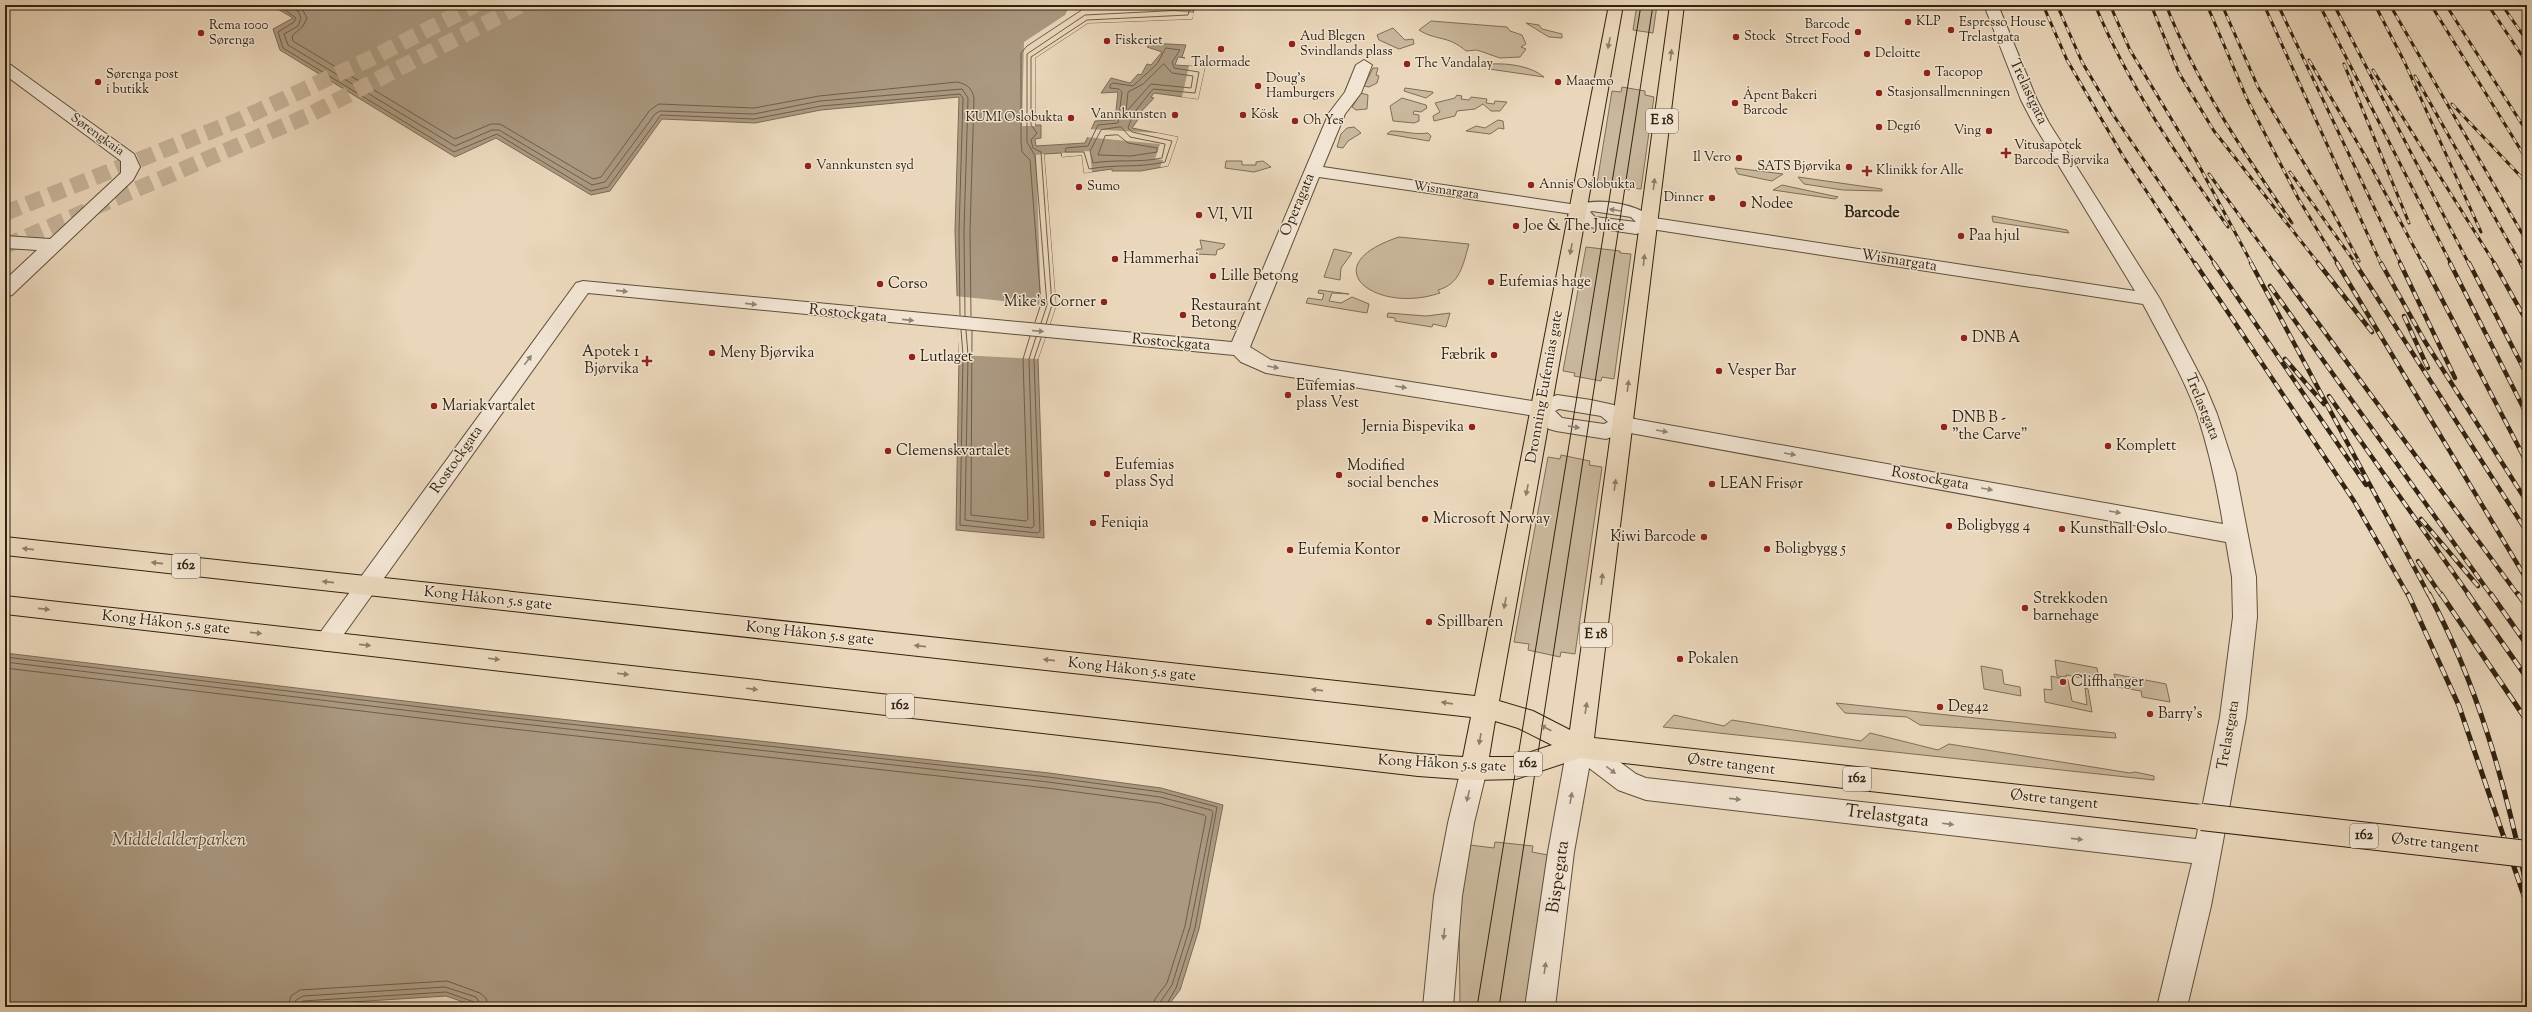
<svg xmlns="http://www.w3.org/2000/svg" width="2532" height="1012" font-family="'Sorts Mill Goudy',serif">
<rect width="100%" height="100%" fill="#ead6ba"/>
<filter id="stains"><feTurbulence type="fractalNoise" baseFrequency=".005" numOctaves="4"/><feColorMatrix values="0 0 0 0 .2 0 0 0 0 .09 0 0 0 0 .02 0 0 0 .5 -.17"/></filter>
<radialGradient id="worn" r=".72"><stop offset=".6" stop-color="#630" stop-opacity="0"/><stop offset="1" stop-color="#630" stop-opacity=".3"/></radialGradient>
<g fill="#cab89d" stroke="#7d6e57">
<polygon points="1637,5 1657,5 1653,33 1633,30"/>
<path d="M1431,21L1507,27L1510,31L1522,35L1526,44L1521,47L1526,49L1520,57L1500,58L1477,50L1466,51C1448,35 1436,41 1419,30Z"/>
<polygon points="1526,23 1539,25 1542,29 1562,34 1562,38 1549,37"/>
<polygon points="1393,28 1405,40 1413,39 1414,44 1399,49 1379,40 1377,35"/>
<path d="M1491,64C1508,63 1531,66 1544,77L1489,69Z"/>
<polygon points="1373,68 1378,68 1376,75 1379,76 1377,83 1369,87 1364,86"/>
<polygon points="1622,87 1645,91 1645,95 1654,97 1641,189 1631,188 1629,190 1597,183 1612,91 1621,92"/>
<polygon points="1405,88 1433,92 1433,93 1426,98 1404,91"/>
<polygon points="1361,93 1368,95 1367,109 1356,110 1352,107"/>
<polygon points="1457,95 1462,96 1461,99 1469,100 1471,97 1487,99 1486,103 1494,104 1495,101 1507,102 1500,111 1491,111 1483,104 1475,109 1457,111 1455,116 1434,121 1433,116 1440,112 1435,103 1455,98"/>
<polygon points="1402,98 1426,105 1427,108 1421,112 1414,111 1413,114 1419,115 1419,121 1414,123 1393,121 1390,106"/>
<polygon points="1498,120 1503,121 1504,129 1499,128 1490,134 1466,131 1476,126 1485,128"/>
<polygon points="1354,127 1361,133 1348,141 1343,148 1337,147 1341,134 1347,128"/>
<path d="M1391,131C1406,131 1412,135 1428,133L1431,136L1429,141L1387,134Z"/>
<polygon points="1226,161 1242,161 1242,165 1256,165 1256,162 1263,161 1271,167 1254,172 1225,168"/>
<polygon points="1735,168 1783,174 1772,181 1738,174"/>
<polygon points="1798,177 1882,189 1882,191 1843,190 1804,184"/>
<polygon points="1782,185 1838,197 1835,199 1773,190"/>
<polygon points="1992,216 2067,230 2069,233 1993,222"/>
<path d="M1399,237L1469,244C1463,265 1460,284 1438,290L1440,293C1376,315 1311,266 1399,237Z"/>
<polygon points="1200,240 1225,244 1223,248 1217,250 1216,255 1196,254 1197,249 1202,249"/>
<polygon points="1586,247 1620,251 1620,253 1631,254 1614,379 1602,377 1601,381 1574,376 1575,373 1563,371"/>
<polygon points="1334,249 1352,253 1341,268 1340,280 1324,277"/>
<polygon points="1319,290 1349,294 1332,293 1329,301 1341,303 1352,297 1369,304 1367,313 1306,303 1308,298 1322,300 1324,294 1318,293"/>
<polygon points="1388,313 1426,316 1450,313 1446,327 1433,324 1432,327 1395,321 1395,318 1387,317"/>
<polygon points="1561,455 1590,461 1589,465 1602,467 1575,654 1561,652 1560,657 1528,650 1529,644 1514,642 1548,457 1560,459"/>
<polygon points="2055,660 2097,668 2099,681 2066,675 2066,677 2057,676"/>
<polygon points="1981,666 2002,670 2004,684 2020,687 2021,696 1984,689"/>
<polygon points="2114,674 2166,684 2170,702 2142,697 2141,691 2117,687"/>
<polygon points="2051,676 2068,680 2072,701 2087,705 2085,688 2088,689 2092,712 2045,702 2044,689 2052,690"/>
<polygon points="1836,703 2115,733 2116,738 1920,725 1907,717 1845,713"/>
<polygon points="1674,715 1724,726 1732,720 1861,741 1870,733 1938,750 1949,744 2130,773 2135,772 2154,776 2154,780 1663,727"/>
<polygon points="1495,842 1533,846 1532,852 1548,855 1526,1007 1460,1007 1459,912 1470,845 1494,848"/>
</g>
<g fill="#ab9981" stroke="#7a6a54">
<polygon points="274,5 1195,5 1192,19 1088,23 1035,58 1035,125 1041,125 1041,138 1035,139 1036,146 1085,143 1095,121 1115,120 1118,92 1101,93 1111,78 1130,83 1138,74 1141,75 1147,64 1151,65 1162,52 1147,47 1151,43 1186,45 1182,57 1185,58 1178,57 1175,65 1205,67 1198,99 1154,93 1151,97 1154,98 1136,117 1139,118 1132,128 1178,137 1168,166 1141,171 1112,171 1112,169 1084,173 1082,155 1062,157 1061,153 1044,154 1056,306 1038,359 1044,538 956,530 959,355 955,231 959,97 821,110 755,123 662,119 610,191 591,195 496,138 455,157 280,50 273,29 293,18 274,7"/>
<polygon points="5,653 488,711 1049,773 1161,788 1223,805 1199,929 1180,990 1167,1007 478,1007 446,996 273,1007 5,1007"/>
</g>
<g fill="#ead6ba">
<polygon points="1070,5 1104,5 1194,13 1192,19 1088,23 1047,50 1035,58 1035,126 1022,126 1024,42 1065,15"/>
<polygon points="1189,66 1205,67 1198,99 1182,97"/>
<polygon points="1089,129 1157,133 1178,137 1168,166 1160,167 1163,160 1155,159 1160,144 1085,137"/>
<polygon points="1090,151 1092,172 1084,173 1082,155 1062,157 1062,153"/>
<polygon points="1044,154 1056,306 1038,359 959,355 955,296 1041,305 1036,155"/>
</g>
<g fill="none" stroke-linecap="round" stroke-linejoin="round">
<g stroke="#6e5e49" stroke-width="1">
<polyline points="278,5 296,18 294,22 278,32 283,48 454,152 497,134 591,191 608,187 661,115 754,119 821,106 960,94 963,98 959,231 960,315"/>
<polyline points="287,5 298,11 301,18 298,26 284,34 288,45 455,146 492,130 499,130 592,185 605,182 655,114 660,111 754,114 820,101 962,89 968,98 964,231 965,316"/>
<path d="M300,5L307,18L303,26L292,36L293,41L455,139L491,124H500L593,179L601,177L650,110L659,104L754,108L819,96L957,82C967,84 972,88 974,98L970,231L971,316"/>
<path d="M1166,48L1180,50L1172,62L1174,68L1199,72L1195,93L1153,89L1133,114L1128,128L1132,132L1172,141L1165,162C1139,168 1115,164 1089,169L1084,152H1065L1066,148L1088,146L1098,125L1118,123L1122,92L1119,89L1110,88V85L1113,83L1133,86L1157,64Z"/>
<polygon points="1164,64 1172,73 1193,76 1191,88 1151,84 1126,112 1128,92 1143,84"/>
<path d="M1121,127L1130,137L1165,144L1162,158C1139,163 1116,159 1093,163L1090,151L1101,130Z"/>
<polygon points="1118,135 1128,143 1157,148 1157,152 1131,156 1098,155 1105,136"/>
<polyline points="1035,322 1041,304 1030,160 1022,152 1021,141 1021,53 1027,46 1083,9 1162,5"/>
<polyline points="1041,323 1047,305 1035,156 1027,142 1027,54 1085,15 1184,10 1186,5"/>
<polyline points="1046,324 1052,305 1041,152 1033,148 1031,140 1037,133 1031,125 1031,57 1087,20 1188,15 1191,5"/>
<polyline points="961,330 963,355 960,525 1038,533 1040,531 1034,359 1041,338"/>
<polyline points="966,330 968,355 965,520 1032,528 1034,526 1029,359 1036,337"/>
<polyline points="972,331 971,515 1026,521 1028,519 1023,359 1030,336"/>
<polyline points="5,657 487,715 1048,777 1161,792 1217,807 1195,928 1176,988 1165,1007"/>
<polyline points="5,662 487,720 1048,782 1160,797 1211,810 1213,813 1190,927 1172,985 1161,1001 1160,1007"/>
<polyline points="5,668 486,726 1047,788 1159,803 1204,815 1206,817 1185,926 1167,983 1155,999 1153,1007"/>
<polyline points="288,1007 291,996 300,990 447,981 480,993 486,998 488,1007"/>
<polyline points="294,1007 296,1000 303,996 445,987 476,997 482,1007"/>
<polyline points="299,1007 303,1001 446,992 474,1002 477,1007"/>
</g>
<g stroke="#c5b298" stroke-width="16" stroke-dasharray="16 8" stroke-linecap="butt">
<polyline points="5,213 239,120 378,55 475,5"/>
<polyline points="5,246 309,115 521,5"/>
</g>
<g stroke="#5e503b" stroke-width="2">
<g id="minor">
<path d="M1984,5H1998L2037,100L2049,123L2160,299L2204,383L2217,414L2236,473L2256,577L2257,617L2246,717L2211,906L2187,1007H2157L2192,863L1646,800L1618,790L1589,768L1574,852L1555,1007H1525L1548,852L1567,747L1571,739L1580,736L1589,739L1636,774L1646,778L2196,839L2220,717L2233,617L2232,577L2226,542L1625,432L1606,439L1556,431L1549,429L1535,416L1266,373L1241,362L1234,355L588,293L334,648L326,651L318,648L314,641L576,283L583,281L1232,342L1329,113L1345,92L1356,65L1364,60L1372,65L1361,93L1345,114L1323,167L1577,205C1601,197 1635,204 1654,218L2135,291L2033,123L2021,100ZM1319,177L1572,214L1583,226L1589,227L1636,234L1651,229L2143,304C2162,340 2183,376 2197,414C2209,450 2217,487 2223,524L1629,418L1614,405L1591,400L1557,395L1539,402L1271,360L1250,347ZM1592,211L1631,217L1636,222L1595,217L1590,212ZM1559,409L1601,416L1608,422L1604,424L1562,418L1555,411Z"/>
<polygon points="5,63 11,65 134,154 140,167 133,180 12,295 5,297 5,280 37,250 5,248 5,236 50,239 121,173 121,161 5,75"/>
<polygon points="1474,758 1483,761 1487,769 1474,823 1462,896 1453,1007 1423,1007 1434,896 1448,823 1461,769 1465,761"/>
</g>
</g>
<g stroke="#302311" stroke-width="2">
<path id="highway" d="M1609,5H1623L1499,701L1533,711L1570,730L1670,5H1684L1594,738L2202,805L2211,809L2215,817L2211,825L2202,829L1580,758L1516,779L1474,780L1418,776L5,614V596L1418,754L1463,757L1471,717L5,555V537L1475,696ZM1495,721L1518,728L1552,745L1516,757H1489Z"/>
</g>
<use href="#minor" fill="#f1e4d2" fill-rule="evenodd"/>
<use href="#highway" fill="#ead6ba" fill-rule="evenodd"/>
<g stroke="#302311" stroke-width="1">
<polyline points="1477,1007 1641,5"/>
<polyline points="1499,1007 1653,5"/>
</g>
<g stroke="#302311" stroke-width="3">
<g id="rail-far2">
<polyline points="2043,5 2067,60 2123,156 2195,264"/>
<polyline points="2057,5 2082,62 2114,116 2215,264"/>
<path d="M2095,5C2129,86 2177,156 2228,227"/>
<polyline points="2110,5 2130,50 2196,160 2252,264"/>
<polyline points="2151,5 2179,73 2214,131 2319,264"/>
<path d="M2166,5C2197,84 2244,153 2292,223"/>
<polyline points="2207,5 2247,99 2298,198 2338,264"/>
<polyline points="2222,5 2258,87 2328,203 2359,261"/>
<polyline points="2264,5 2381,264"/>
<polyline points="2278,5 2401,264"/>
<polyline points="2334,5 2469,264"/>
<polyline points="2375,5 2404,61 2481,232"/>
<polyline points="2390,5 2527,242"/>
<polyline points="2431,5 2527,160"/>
<polyline points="2446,5 2527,132"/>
<polyline points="2488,5 2527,63"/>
<polyline points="2502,5 2527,41"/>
<polyline points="2320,6 2451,264"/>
<polyline points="2309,60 2367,159 2423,264"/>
<polyline points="2344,64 2409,223"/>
<polyline points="2373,70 2495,264"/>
<polyline points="2415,76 2521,264"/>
<polyline points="2452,104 2527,183"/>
<polyline points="2290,172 2356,264"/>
<polyline points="2209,174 2275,264"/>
</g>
</g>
<g stroke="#302311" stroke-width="4.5">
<g id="rail-far1">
<polyline points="2195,263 2354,501 2408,595"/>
<polyline points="2214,263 2366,485"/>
<polyline points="2251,263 2429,595"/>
<polyline points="2274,263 2518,595"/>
<polyline points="2318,263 2372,332"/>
<polyline points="2337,263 2527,580"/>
<polyline points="2355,263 2527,532"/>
<polyline points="2381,263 2424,340 2527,502"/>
<polyline points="2400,263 2455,378"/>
<polyline points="2423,263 2527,463"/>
<polyline points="2450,263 2527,415"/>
<polyline points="2469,263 2527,375"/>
<polyline points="2494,263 2527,322"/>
<polyline points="2521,263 2527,274"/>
<polyline points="2270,286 2491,595"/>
<polyline points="2404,316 2428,368"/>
<polyline points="2285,359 2324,404"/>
<polyline points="2329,396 2469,595"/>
<polyline points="2421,519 2478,586"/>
<polyline points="2418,561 2441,595"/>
</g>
</g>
<g stroke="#302311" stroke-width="5">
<g id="rail">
<polyline points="2408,594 2459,706 2527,905"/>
<path d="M2429,594C2477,684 2504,779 2525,879"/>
<polyline points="2441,594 2527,721"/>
<polyline points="2468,594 2527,678"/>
<polyline points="2491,594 2527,645"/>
<polyline points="2518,594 2527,607"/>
</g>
</g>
<use href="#rail-far2" stroke="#f1e4d2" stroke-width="2" stroke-dasharray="6" stroke-linecap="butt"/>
<use href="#rail-far1" stroke="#f1e4d2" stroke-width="3" stroke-dasharray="8" stroke-linecap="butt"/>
<use href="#rail" stroke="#f1e4d2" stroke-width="3.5" stroke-dasharray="10" stroke-linecap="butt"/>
<g stroke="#302311" stroke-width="28" stroke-linecap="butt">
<polyline id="highway-bridge" points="2202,817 2527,854"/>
</g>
<use href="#highway-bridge" stroke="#ead6ba" stroke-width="26"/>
</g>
<defs><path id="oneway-solid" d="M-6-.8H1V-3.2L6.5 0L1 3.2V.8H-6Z"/></defs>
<g fill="#8d7c66">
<use href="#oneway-solid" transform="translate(1609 43) rotate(101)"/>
<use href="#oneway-solid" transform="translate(1671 55) rotate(-83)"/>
<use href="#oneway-solid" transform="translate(1654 184) rotate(-83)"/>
<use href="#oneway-solid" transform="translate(1571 249) rotate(101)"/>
<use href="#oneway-solid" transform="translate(1644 260) rotate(-83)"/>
<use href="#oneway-solid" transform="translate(1628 386) rotate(-83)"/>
<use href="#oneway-solid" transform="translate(1615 485) rotate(-82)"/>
<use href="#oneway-solid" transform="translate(1527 490) rotate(101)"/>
<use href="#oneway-solid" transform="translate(28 549) rotate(-174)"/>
<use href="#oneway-solid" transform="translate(157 563) rotate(-174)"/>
<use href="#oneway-solid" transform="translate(1602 579) rotate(-83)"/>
<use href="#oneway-solid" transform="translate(328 582) rotate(-174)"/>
<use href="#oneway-solid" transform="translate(1505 603) rotate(101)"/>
<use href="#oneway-solid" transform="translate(44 609) rotate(6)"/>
<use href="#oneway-solid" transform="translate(256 633) rotate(6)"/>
<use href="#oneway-solid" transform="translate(365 645) rotate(6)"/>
<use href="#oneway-solid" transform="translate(920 646) rotate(-174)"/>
<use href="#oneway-solid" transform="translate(494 659) rotate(7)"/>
<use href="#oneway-solid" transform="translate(1049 660) rotate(-174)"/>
<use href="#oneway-solid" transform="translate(623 674) rotate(7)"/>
<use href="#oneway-solid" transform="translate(752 689) rotate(7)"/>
<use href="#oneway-solid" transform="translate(1317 690) rotate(-174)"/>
<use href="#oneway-solid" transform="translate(1447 703) rotate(-172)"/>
<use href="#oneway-solid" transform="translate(1586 708) rotate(-81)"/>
<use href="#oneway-solid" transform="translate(1546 728) rotate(-153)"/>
<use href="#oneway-solid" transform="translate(1480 739) rotate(100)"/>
</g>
<g fill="#908472">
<use href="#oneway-solid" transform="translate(1615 210) rotate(-171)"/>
<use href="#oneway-solid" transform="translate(622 291) rotate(6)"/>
<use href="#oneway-solid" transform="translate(751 304) rotate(6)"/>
<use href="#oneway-solid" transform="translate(908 320) rotate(6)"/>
<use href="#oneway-solid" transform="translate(1038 331) rotate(5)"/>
<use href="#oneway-solid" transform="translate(528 360) rotate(-53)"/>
<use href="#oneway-solid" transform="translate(1273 367) rotate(10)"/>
<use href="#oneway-solid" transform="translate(1401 387) rotate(9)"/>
<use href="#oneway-solid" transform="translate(1574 427) rotate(9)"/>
<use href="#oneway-solid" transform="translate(1662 431) rotate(10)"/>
<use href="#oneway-solid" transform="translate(1790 454) rotate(10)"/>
<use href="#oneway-solid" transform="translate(1987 489) rotate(10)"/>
<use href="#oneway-solid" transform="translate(2115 512) rotate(10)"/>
<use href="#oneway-solid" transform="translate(1611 770) rotate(38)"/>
<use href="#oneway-solid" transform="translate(1468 796) rotate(104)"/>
<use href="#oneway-solid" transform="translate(1571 798) rotate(-80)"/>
<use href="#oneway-solid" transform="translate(1735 799) rotate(6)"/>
<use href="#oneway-solid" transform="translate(1948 824) rotate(7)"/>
<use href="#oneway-solid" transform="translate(2077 839) rotate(6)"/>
<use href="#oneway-solid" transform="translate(1444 934) rotate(96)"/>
<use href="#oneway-solid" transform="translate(1545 968) rotate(-82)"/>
</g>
<g fill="#8f2418" stroke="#f1e4d2" stroke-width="1.5">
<circle cx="1908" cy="22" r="4"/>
<circle cx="1951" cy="30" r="4"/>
<circle cx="1858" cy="32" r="4"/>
<circle cx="201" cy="33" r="4"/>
<circle cx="1736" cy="37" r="4"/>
<circle cx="1107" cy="41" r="4"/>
<circle cx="1292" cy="44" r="4"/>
<circle cx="1221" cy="49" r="4"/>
<circle cx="1867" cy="54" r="4"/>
<circle cx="1407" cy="64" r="4"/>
<circle cx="1927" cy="73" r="4"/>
<circle cx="98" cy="82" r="4"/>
<circle cx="1558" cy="82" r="4"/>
<circle cx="1258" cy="86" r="4"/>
<circle cx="1879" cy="93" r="4"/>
<circle cx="1735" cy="103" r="4"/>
<circle cx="1175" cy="115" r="4"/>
<circle cx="1243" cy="115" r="4"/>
<circle cx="1071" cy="118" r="4"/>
<circle cx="1295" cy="121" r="4"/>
<circle cx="1879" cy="127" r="4"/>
<circle cx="1989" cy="131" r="4"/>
<path d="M2004 147h4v4h4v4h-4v4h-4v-4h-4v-4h4z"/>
<circle cx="1739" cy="158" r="4"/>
<circle cx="808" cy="166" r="4"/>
<circle cx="1849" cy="167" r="4"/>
<path d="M1865 165h4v4h4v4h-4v4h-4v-4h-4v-4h4z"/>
<circle cx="1531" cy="185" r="4"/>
<circle cx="1079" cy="187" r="4"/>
<circle cx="1712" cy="198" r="4"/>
<circle cx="1743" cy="204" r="4"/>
<circle cx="1199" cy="215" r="4"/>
<circle cx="1516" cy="226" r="4"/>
<circle cx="1961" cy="236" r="4"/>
<circle cx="1115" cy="259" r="4"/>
<circle cx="1213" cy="276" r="4"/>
<circle cx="1491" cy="282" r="4"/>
<circle cx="880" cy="284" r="4"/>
<circle cx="1104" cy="302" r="4"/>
<circle cx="1183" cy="315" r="4"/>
<circle cx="1964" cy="338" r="4"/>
<circle cx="712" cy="353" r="4"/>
<circle cx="1494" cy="355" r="4"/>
<circle cx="912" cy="357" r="4"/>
<path d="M645 355h4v4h4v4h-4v4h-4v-4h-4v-4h4z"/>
<circle cx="1719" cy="371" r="4"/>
<circle cx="1288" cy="395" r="4"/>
<circle cx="434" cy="406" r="4"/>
<circle cx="1472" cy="427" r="4"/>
<circle cx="1944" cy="427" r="4"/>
<circle cx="2108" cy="446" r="4"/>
<circle cx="888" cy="451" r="4"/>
<circle cx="1107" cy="474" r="4"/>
<circle cx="1339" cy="475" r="4"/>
<circle cx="1712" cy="484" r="4"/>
<circle cx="1425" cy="519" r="4"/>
<circle cx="1093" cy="523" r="4"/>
<circle cx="1949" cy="526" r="4"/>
<circle cx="2062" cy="529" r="4"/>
<circle cx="1704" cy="537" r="4"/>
<circle cx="1767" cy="549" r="4"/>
<circle cx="1290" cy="550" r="4"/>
<circle cx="2025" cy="608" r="4"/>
<circle cx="1429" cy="622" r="4"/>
<circle cx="1680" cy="659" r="4"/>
<circle cx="2063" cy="682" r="4"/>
<circle cx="1940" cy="707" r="4"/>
<circle cx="2150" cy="714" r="4"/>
</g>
<g text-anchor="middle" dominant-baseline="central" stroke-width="3" stroke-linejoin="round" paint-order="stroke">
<g font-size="13" fill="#302311" stroke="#f1e4d2" text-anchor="start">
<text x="1916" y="22">KLP</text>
<text x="1959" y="23">Espresso House<tspan x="1959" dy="15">Trelastgata</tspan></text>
<text x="1850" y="25" text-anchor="end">Barcode<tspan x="1850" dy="15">Street Food</tspan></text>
<text x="209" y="26">Rema 1000<tspan x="209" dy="15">Sørenga</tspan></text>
<text x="1300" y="37">Aud Blegen<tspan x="1300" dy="15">Svindlands plass</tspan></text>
<text x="1744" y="37">Stock</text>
<text x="1115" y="41">Fiskeriet</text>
<text x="1875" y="54">Deloitte</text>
<text x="1221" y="63" text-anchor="middle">Talormade</text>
<text x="1415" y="64">The Vandalay</text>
<text x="1935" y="73">Tacopop</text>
<text x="106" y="75">Sørenga post<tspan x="106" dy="15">i butikk</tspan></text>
<text x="1266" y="79">Doug's<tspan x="1266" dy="15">Hamburgers</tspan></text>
<text x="1566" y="82">Maaemo</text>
<text x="1887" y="93">Stasjonsallmenningen</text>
<text x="1743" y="96">Åpent Bakeri<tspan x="1743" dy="15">Barcode</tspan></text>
<text x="1167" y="115" text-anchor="end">Vannkunsten</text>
<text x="1251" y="115">Kösk</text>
<text x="1063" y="118" text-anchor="end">KUMI Oslobukta</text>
<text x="1303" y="121">Oh Yes</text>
<text x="1887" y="127">Deg16</text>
<text x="1981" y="131" text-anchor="end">Ving</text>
<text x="2014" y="146">Vitusapotek<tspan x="2014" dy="15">Barcode Bjørvika</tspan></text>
<text x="1731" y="158" text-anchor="end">Il Vero</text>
<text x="816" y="166">Vannkunsten syd</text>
<text x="1841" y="167" text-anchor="end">SATS Bjørvika</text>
<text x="1876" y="171">Klinikk for Alle</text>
<text x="1539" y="185">Annis Oslobukta</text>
<text x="1087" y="187">Sumo</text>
<text x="1704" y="198" text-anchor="end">Dinner</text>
</g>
<g font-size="13" fill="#302311" stroke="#f1e4d2">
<text transform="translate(97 135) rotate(36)">Sørengkaia</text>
<text transform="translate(1446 191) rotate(8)">Wismargata</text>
</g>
<g fill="#f1e4d2" stroke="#6a5d4b" stroke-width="1">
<rect x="1646" y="109" width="32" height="24" rx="3"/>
<rect x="172" y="554" width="28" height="24" rx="3"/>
<rect x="1580" y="623" width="32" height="24" rx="3"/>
<rect x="886" y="694" width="28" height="24" rx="3"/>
<rect x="1514" y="752" width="28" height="24" rx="3"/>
<rect x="1843" y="767" width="28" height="24" rx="3"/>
<rect x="2350" y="824" width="28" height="24" rx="3"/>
</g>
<g font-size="14" font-weight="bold" fill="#302311">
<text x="1662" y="121">E 18</text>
<text x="186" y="566">162</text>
<text x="1596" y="635">E 18</text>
<text x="900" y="706">162</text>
<text x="1528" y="764">162</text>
<text x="1857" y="779">162</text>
<text x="2364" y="836">162</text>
</g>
<g font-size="15" fill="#302311" stroke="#f1e4d2">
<text transform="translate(2028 92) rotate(65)">Trelastgata</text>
<text transform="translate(1298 205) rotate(-67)">Operagata</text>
<text transform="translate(1899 261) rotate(9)">Wismargata</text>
<text transform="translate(848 314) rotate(6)">Rostockgata</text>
<text transform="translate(1171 343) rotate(5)">Rostockgata</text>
<text transform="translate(1545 387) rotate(-80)">Dronning Eufemias gate</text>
<text transform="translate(2202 407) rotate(68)">Trelastgata</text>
<text transform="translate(457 460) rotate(-55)">Rostockgata</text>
<text transform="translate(1930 479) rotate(10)">Rostockgata</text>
<text transform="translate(488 599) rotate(6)">Kong Håkon 5.s gate</text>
<text transform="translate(166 623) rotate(6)">Kong Håkon 5.s gate</text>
<text transform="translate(810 634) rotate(6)">Kong Håkon 5.s gate</text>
<text transform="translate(1132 670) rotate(6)">Kong Håkon 5.s gate</text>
<text transform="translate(2229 735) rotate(-80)">Trelastgata</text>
<text transform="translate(1442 764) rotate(3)">Kong Håkon 5.s gate</text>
<text transform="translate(1731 765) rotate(7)">Østre tangent</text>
<text transform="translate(2054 800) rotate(6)">Østre tangent</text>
<text transform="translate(2435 844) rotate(6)">Østre tangent</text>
</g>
<g font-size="15" fill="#302311" stroke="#f1e4d2" text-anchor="start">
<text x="1751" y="204">Nodee</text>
<text x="1207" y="215">VI, VII</text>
<text x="1524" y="226">Joe &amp; The Juice</text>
<text x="1969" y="236">Paa hjul</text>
<text x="1123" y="259">Hammerhai</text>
<text x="1221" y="276">Lille Betong</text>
<text x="1499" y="282">Eufemias hage</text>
<text x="888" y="284">Corso</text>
<text x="1096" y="302" text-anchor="end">Mike's Corner</text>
<text x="1191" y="306">Restaurant<tspan x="1191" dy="17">Betong</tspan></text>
<text x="1972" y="338">DNB A</text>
<text x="639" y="352" text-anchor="end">Apotek 1<tspan x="639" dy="17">Bjørvika</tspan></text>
<text x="720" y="353">Meny Bjørvika</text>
<text x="1486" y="355" text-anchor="end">Fæbrik</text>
<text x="920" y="357">Lutlaget</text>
<text x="1727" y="371">Vesper Bar</text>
<text x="1296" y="386">Eufemias<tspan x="1296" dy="17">plass Vest</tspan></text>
<text x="442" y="406">Mariakvartalet</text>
<text x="1952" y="418">DNB B -<tspan x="1952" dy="17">"the Carve"</tspan></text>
<text x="1464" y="427" text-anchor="end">Jernia Bispevika</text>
<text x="2116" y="446">Komplett</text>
<text x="896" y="451">Clemenskvartalet</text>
<text x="1115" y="465">Eufemias<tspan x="1115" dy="17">plass Syd</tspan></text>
<text x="1347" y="466">Modified<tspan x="1347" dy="17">social benches</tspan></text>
<text x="1720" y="484">LEAN Frisør</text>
<text x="1433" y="519">Microsoft Norway</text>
<text x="1101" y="523">Feniqia</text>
<text x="1957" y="526">Boligbygg 4</text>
<text x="2070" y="529">Kunsthall Oslo</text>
<text x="1696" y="537" text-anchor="end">Kiwi Barcode</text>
<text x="1775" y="549">Boligbygg 5</text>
<text x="1298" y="550">Eufemia Kontor</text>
<text x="2033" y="599">Strekkoden<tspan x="2033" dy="17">barnehage</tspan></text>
<text x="1437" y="622">Spillbaren</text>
<text x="1688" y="659">Pokalen</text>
<text x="2071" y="682">Cliffhanger</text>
<text x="1948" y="707">Deg42</text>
<text x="2158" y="714">Barry's</text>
</g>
<g font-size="16" font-weight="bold" fill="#302311" stroke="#f1e4d2">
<text x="1872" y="213">Barcode</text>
</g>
<g font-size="18" fill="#302311" stroke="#f1e4d2">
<text transform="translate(1887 817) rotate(7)">Trelastgata</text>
<text transform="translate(1559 877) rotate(-82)">Bispegata</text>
</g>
<g font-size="18" font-style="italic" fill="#564834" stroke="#f1e4d2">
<text x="179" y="841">Middelalderparken</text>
</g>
</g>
<rect width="2532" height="1012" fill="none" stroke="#ead6ba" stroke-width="20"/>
<rect x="6" y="6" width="2520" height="1000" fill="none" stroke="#302311" stroke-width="2"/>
<rect x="10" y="10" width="2512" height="992" fill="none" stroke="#302311"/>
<rect width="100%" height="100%" filter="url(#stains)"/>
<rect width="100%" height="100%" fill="url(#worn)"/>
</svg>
